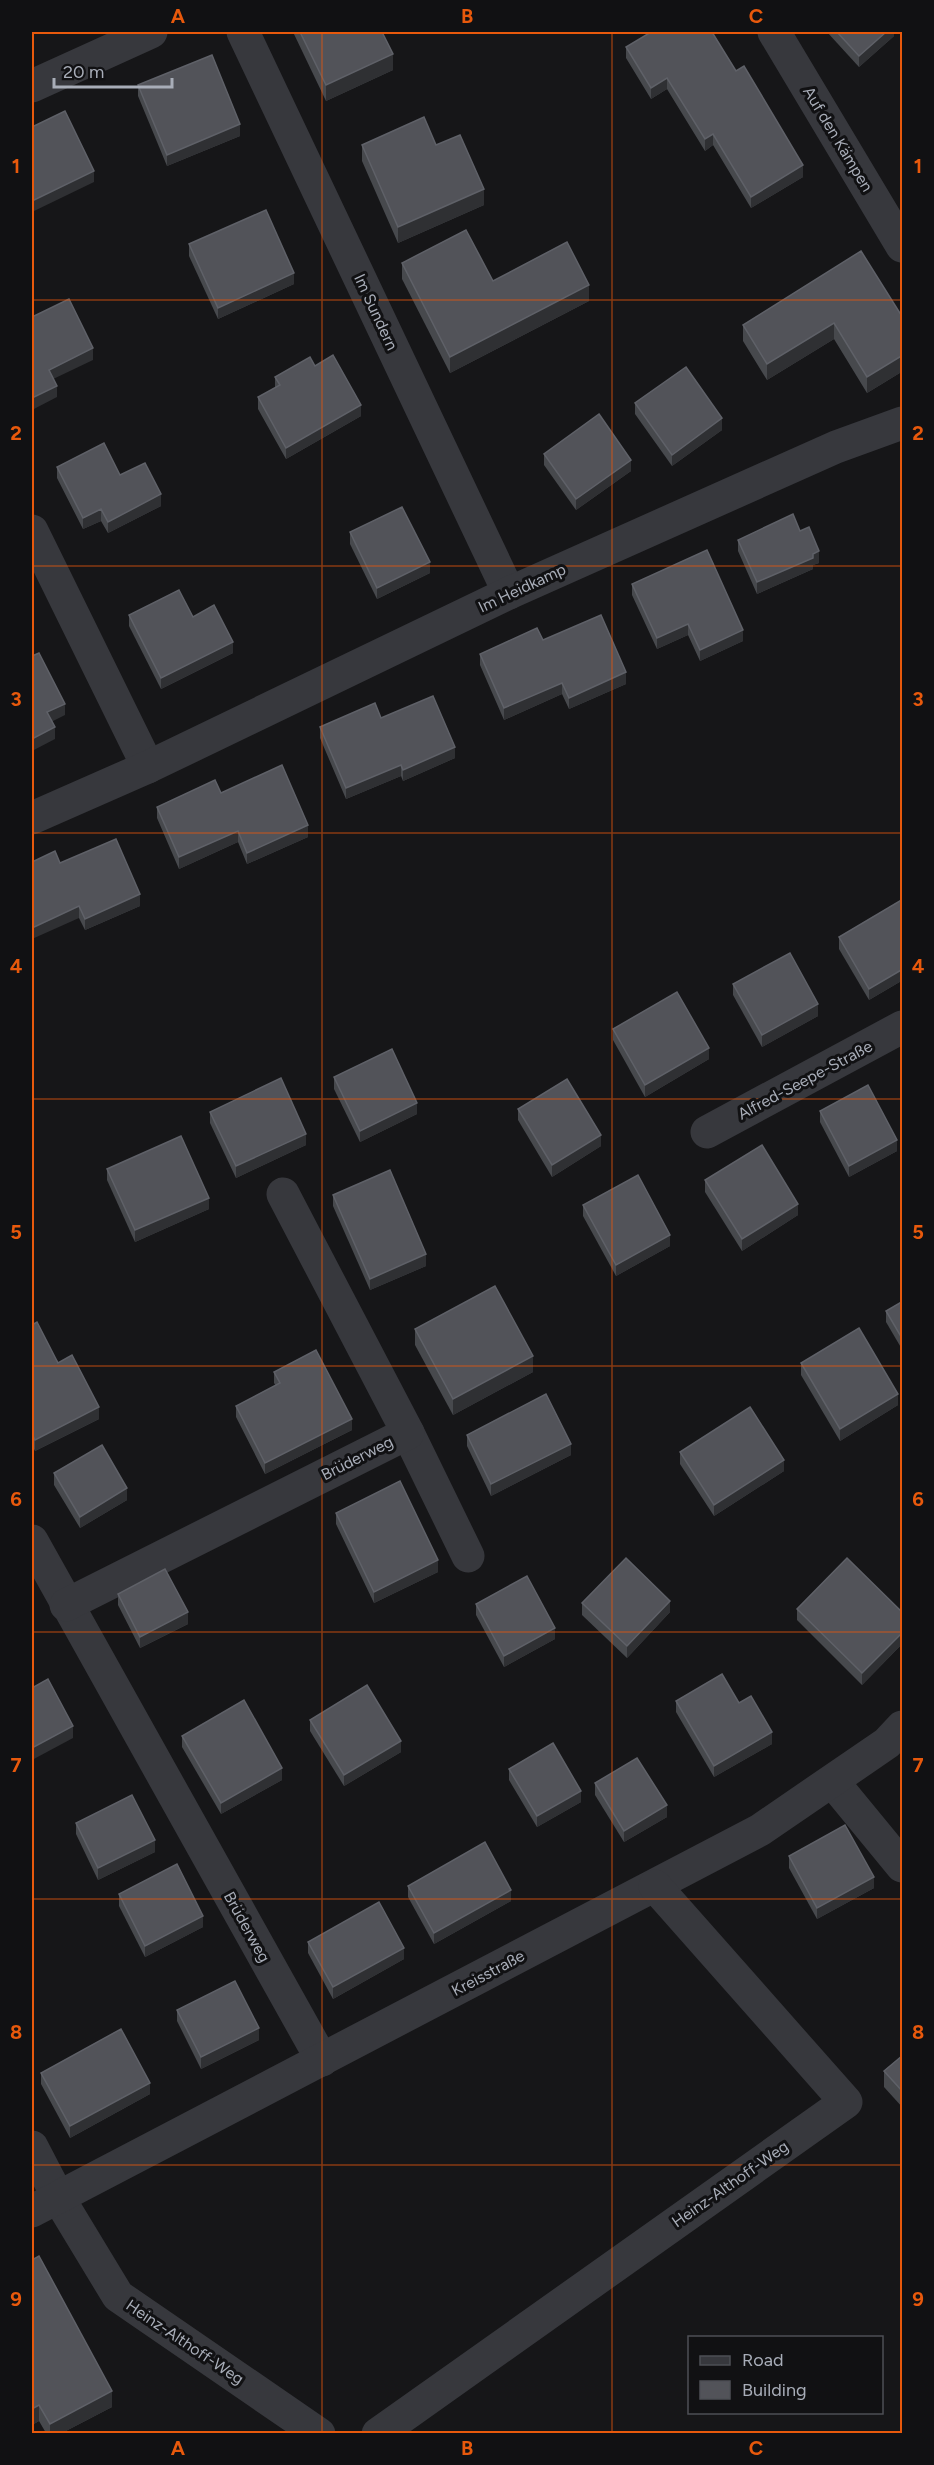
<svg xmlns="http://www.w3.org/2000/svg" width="934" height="2465" font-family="Figtree,sans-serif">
<rect width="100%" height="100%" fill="#161618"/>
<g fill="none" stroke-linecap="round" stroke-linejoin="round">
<g stroke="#37383d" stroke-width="33">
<polyline points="243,32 509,593"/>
<polyline points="774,32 902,246"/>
<polyline points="32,86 151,32"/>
<polyline points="32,531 148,767"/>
<polyline points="32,818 148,767 509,593 836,447 902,423"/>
<polyline points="707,1132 902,1027"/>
<polyline points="408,1433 468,1556"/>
<polyline points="32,1541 322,2060"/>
<polyline points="66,1605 408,1433 283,1194"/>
<polyline points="833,1782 902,1866"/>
<polyline points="32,2147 58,2197 118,2296 319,2434"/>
<polyline points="32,2211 760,1830 887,1743 902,1727"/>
<polyline points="378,2434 846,2102 655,1886"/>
</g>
</g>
<g fill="#47494d">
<polygon points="293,32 382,32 393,70 326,101"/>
<polygon points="827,32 894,32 894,36 859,67"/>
<polygon points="626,47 736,71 803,177 751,208 713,145 705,151 667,89 651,99 626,58"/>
<polygon points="138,85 240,136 167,166 138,96"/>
<polygon points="362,145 436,145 484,205 398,243 362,161"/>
<polygon points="189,244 294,284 218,319 189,256"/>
<polygon points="402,263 493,281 589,301 450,373 402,279"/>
<polygon points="903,318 903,371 867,393 834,339 767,380 743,341 743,325"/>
<polygon points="315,366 361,416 286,459 258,409 258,397 275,388 275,377"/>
<polygon points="635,403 722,430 672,466 635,414"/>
<polygon points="544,454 631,471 576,510 544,465"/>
<polygon points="57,467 120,475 161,506 108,533 101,521 83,529 57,478"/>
<polygon points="800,531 819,563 813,565 813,569 757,594 738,551 738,540"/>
<polygon points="350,532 430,573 377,599 350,544"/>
<polygon points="632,584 743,641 700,661 688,635 657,649 632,595"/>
<polygon points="129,615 233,653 161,689 129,626"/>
<polygon points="543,640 626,684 569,709 562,694 504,720 480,665 480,654"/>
<polygon points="381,718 455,758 403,781 401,776 346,799 320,738 320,727"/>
<polygon points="221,793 308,837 247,864 238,842 179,869 157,818 157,807"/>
<polygon points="60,863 140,906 85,930 79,918"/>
<polygon points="903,899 903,980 869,1000 839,949 839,937"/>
<polygon points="733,984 818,1016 762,1047 733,995"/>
<polygon points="613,1029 709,1059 645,1097 613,1040"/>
<polygon points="334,1077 417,1114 360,1142 334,1089"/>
<polygon points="518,1109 601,1146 552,1177 518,1120"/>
<polygon points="820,1111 897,1151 849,1177 820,1122"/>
<polygon points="210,1112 306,1145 236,1178 210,1123"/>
<polygon points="107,1169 209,1209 135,1242 107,1180"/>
<polygon points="705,1180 798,1215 742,1251 705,1192"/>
<polygon points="333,1195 426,1266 370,1290 333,1206"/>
<polygon points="583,1205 670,1246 616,1276 583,1216"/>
<polygon points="903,1301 903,1351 886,1322 886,1311"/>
<polygon points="32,1325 99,1419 35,1451 32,1445"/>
<polygon points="415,1329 533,1372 453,1415 415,1345"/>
<polygon points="801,1363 898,1405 840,1441 801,1375"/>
<polygon points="274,1372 352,1430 265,1474 236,1417 236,1406 276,1386 274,1383"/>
<polygon points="467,1435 571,1455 491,1496 467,1446"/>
<polygon points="680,1452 784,1471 714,1516 680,1464"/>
<polygon points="54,1473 127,1500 80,1528 54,1485"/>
<polygon points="336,1513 438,1572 374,1603 336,1524"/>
<polygon points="118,1594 188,1624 140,1648 118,1605"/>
<polygon points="582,1603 670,1612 627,1658 582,1615"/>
<polygon points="476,1604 555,1639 504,1667 476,1615"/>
<polygon points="797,1609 903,1613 903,1643 862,1685 797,1620"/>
<polygon points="676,1701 739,1703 772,1744 714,1777 676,1712"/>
<polygon points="310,1720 401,1752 344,1786 310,1731"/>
<polygon points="182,1736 282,1780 221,1814 182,1747"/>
<polygon points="509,1769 581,1802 537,1827 509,1780"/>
<polygon points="595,1783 667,1817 624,1842 595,1795"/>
<polygon points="76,1823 155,1852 98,1880 76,1834"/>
<polygon points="789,1856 874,1888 817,1919 789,1868"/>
<polygon points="408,1886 511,1901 434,1944 408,1897"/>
<polygon points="119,1894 203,1927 145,1957 119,1906"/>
<polygon points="308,1942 404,1959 333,1999 308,1953"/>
<polygon points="177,2010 259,2040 201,2069 177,2021"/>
<polygon points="903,2055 903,2108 884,2087 884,2071"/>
<polygon points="41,2073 150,2094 70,2138 41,2084"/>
<polygon points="32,2260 112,2407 62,2433 46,2433 39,2421 32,2425"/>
</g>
<g fill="#2f3033">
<polygon points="886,32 894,32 894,36 859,67 859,56"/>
<polygon points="393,54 393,70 326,101 326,85"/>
<polygon points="667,78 667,89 651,99 651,88"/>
<polygon points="240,124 240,136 167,166 167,155"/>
<polygon points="713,134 713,145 705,151 705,139"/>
<polygon points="803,165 803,177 751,208 751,197"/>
<polygon points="94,171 94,182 32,212 32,201"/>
<polygon points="484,189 484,205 398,243 398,227"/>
<polygon points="294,273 294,284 218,319 218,308"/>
<polygon points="589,285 589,301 450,373 450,357"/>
<polygon points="834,323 834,339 767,380 767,364"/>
<polygon points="93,348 93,360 49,381 49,370"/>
<polygon points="903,355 903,371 867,393 867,377"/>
<polygon points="57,386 57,397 32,410 32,398"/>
<polygon points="361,405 361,416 286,459 286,448"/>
<polygon points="722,418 722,430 672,466 672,455"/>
<polygon points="631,460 631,471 576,510 576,499"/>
<polygon points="161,494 161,506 108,533 108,522"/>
<polygon points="101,509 101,521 83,529 83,518"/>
<polygon points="819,551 819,563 813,565 813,554"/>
<polygon points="813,558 813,569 757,594 757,582"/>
<polygon points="430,562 430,573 377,599 377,588"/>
<polygon points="688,624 688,635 657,649 657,638"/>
<polygon points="743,630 743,641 700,661 700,650"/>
<polygon points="233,642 233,653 161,689 161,678"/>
<polygon points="626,672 626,684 569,709 569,698"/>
<polygon points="562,683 562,694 504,720 504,708"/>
<polygon points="65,704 65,715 47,724 47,712"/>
<polygon points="55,727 55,739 32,751 32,739"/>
<polygon points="455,747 455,758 403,781 403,770"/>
<polygon points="401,765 401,776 346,799 346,788"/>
<polygon points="308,825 308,837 247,864 247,853"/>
<polygon points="238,831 238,842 179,869 179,857"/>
<polygon points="140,894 140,906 85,930 85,919"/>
<polygon points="79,906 79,918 32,939 32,928"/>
<polygon points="903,969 903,980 869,1000 869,989"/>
<polygon points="818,1004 818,1016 762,1047 762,1035"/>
<polygon points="709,1048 709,1059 645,1097 645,1085"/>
<polygon points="417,1103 417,1114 360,1142 360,1131"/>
<polygon points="306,1134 306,1145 236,1178 236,1166"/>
<polygon points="601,1135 601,1146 552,1177 552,1165"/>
<polygon points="897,1140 897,1151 849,1177 849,1166"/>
<polygon points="209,1198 209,1209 135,1242 135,1230"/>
<polygon points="798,1204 798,1215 742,1251 742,1239"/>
<polygon points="670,1235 670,1246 616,1276 616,1265"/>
<polygon points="426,1254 426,1266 370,1290 370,1279"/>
<polygon points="533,1356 533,1372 453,1415 453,1399"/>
<polygon points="898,1394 898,1405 840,1441 840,1429"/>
<polygon points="99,1407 99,1419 35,1451 35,1440"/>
<polygon points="352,1419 352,1430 265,1474 265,1463"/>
<polygon points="571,1444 571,1455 491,1496 491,1484"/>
<polygon points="784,1460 784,1471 714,1516 714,1505"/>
<polygon points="127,1488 127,1500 80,1528 80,1517"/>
<polygon points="438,1560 438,1572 374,1603 374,1592"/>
<polygon points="670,1601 670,1612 627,1658 627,1646"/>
<polygon points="188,1612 188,1624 140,1648 140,1637"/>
<polygon points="555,1628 555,1639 504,1667 504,1656"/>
<polygon points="903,1632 903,1643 862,1685 862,1673"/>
<polygon points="73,1726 73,1738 32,1760 32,1748"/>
<polygon points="772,1732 772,1744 714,1777 714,1766"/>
<polygon points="401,1741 401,1752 344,1786 344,1775"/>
<polygon points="282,1768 282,1780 221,1814 221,1803"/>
<polygon points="581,1791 581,1802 537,1827 537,1816"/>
<polygon points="667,1805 667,1817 624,1842 624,1831"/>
<polygon points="155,1840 155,1852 98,1880 98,1868"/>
<polygon points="874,1877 874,1888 817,1919 817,1908"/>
<polygon points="511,1890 511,1901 434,1944 434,1933"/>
<polygon points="203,1916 203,1927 145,1957 145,1946"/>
<polygon points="404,1948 404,1959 333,1999 333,1987"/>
<polygon points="259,2028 259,2040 201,2069 201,2057"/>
<polygon points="150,2083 150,2094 70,2138 70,2126"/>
<polygon points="112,2391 112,2407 62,2433 50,2433 50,2424"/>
<polygon points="39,2405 39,2421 32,2425 32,2409"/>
</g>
<g fill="#525359" stroke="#5f6168" stroke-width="1.5">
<polygon points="300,32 382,32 393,54 326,85"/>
<polygon points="651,32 712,32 736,71 744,66 803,165 751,197 713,134 705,139 667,78 651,88 626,47"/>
<polygon points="837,32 886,32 859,56"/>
<polygon points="212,55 240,124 167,155 138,85"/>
<polygon points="65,111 94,171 32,201 32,127"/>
<polygon points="424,117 436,145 460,135 484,189 398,227 362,145"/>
<polygon points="266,210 294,273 218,308 189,244"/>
<polygon points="466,230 493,281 567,242 589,285 450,357 402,263"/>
<polygon points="861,251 903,318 903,355 867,377 834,323 767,364 743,325"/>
<polygon points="69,299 93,348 49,370 57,386 32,398 32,317"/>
<polygon points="333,355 361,405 286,448 258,397 280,385 275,377 310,357 315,366"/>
<polygon points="686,367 722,418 672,455 635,403"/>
<polygon points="599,414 631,460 576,499 544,454"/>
<polygon points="104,443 120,475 145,463 161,494 108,522 101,509 83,518 57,467"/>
<polygon points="402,507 430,562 377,588 350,532"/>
<polygon points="793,514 800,531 809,527 819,551 813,554 813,558 757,582 738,540"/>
<polygon points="707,550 743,630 700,650 688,624 657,638 632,584"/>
<polygon points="179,590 193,617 214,605 233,642 161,678 129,615"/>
<polygon points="601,615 626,672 569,698 562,683 504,708 480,654 537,628 543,640"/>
<polygon points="39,653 65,704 47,712 55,727 32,739 32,656"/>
<polygon points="433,696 455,747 403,770 401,765 346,788 320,727 375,703 381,718"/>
<polygon points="282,765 308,825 247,853 238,831 179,857 157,807 215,780 221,793"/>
<polygon points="116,839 140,894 85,919 79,906 32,928 32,862 55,851 60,863"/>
<polygon points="903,899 903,969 869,989 839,937"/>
<polygon points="790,953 818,1004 762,1035 733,984"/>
<polygon points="677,992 709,1048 645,1085 613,1029"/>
<polygon points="392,1049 417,1103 360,1131 334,1077"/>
<polygon points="281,1078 306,1134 236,1166 210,1112"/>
<polygon points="567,1079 601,1135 552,1165 518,1109"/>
<polygon points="868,1085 897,1140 849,1166 820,1111"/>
<polygon points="181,1136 209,1198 135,1230 107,1169"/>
<polygon points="762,1145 798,1204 742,1239 705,1180"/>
<polygon points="390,1170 426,1254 370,1279 333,1195"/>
<polygon points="638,1175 670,1235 616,1265 583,1205"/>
<polygon points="495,1286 533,1356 453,1399 415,1329"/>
<polygon points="903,1301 903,1340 886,1311"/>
<polygon points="37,1322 58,1363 72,1355 99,1407 35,1440 32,1434 32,1325"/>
<polygon points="859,1328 898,1394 840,1429 801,1363"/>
<polygon points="316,1350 352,1419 265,1463 236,1406 280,1383 274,1372"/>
<polygon points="546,1394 571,1444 491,1484 467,1435"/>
<polygon points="750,1407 784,1460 714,1505 680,1452"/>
<polygon points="102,1445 127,1488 80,1517 54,1473"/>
<polygon points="400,1481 438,1560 374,1592 336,1513"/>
<polygon points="626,1558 670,1601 627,1646 582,1603"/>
<polygon points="847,1558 903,1613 903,1632 862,1673 797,1609"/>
<polygon points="165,1569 188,1612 140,1637 118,1594"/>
<polygon points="527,1576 555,1628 504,1656 476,1604"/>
<polygon points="722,1674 739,1703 751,1696 772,1732 714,1766 676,1701"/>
<polygon points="48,1679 73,1726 32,1748 32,1688"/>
<polygon points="367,1685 401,1741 344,1775 310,1720"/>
<polygon points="244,1700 282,1768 221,1803 182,1736"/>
<polygon points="553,1743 581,1791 537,1816 509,1769"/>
<polygon points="637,1758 667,1805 624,1831 595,1783"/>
<polygon points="132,1795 155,1840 98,1868 76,1823"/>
<polygon points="845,1825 874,1877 817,1908 789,1856"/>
<polygon points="485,1842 511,1890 434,1933 408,1886"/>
<polygon points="177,1864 203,1916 145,1946 119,1894"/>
<polygon points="379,1902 404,1948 333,1987 308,1942"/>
<polygon points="235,1981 259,2028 201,2057 177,2010"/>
<polygon points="121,2029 150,2083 70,2126 41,2073"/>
<polygon points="903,2055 903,2092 884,2071"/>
<polygon points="39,2256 112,2391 50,2424 39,2405 32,2409 32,2260"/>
</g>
<path fill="none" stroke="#e8590c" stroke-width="1.5" stroke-opacity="0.55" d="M322,32V2434M612,32V2434M32,300H902M32,566H902M32,833H902M32,1099H902M32,1366H902M32,1632H902M32,1899H902M32,2165H902"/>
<g text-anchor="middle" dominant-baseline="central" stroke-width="6" stroke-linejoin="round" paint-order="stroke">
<g font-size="16" fill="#a8adb8" stroke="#111113">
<text transform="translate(838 139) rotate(59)">Auf den Kämpen</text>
<text transform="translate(376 312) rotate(65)">Im Sundern</text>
<text transform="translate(522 588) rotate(-25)">Im Heidkamp</text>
<text transform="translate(805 1080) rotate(-28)">Alfred-Seepe-Straße</text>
<text transform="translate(357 1458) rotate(-27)">Brüderweg</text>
<text transform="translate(247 1927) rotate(61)">Brüderweg</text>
<text transform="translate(488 1973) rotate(-28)">Kreisstraße</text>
<text transform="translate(730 2184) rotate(-35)">Heinz-Althoff-Weg</text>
<text transform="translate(185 2342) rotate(34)">Heinz-Althoff-Weg</text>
</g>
</g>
<rect width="934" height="2465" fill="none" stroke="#111113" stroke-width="66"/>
<rect x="688" y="2336" width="195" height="78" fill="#111113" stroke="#4d4f55" stroke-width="1.5"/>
<rect x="700" y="2356" width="30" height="9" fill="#37383d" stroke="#4d4f55" stroke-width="1.5"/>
<text x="742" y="2366" font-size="18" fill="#a8adb8">Road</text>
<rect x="700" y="2381" width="30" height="18" fill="#525359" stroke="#4d4f55" stroke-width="1.5"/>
<text x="742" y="2396" font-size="18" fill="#a8adb8">Building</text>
<path d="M54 78v9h118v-9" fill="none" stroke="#a8adb8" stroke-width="3"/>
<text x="63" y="78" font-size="18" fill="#a8adb8" stroke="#111113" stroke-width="4.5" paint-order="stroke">20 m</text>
<rect x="33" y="33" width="868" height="2399" fill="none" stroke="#e8590c" stroke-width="2"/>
<g font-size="20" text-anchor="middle" font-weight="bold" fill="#e8590c">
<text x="178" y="23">A</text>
<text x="467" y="23">B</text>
<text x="756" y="23">C</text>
<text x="16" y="173">1</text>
<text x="918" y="173">1</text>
<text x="16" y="440">2</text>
<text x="918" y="440">2</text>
<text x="16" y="706">3</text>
<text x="918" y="706">3</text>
<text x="16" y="973">4</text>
<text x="918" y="973">4</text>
<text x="16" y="1239">5</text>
<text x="918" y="1239">5</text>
<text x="16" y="1506">6</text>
<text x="918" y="1506">6</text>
<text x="16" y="1772">7</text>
<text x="918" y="1772">7</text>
<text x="16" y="2039">8</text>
<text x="918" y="2039">8</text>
<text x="16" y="2306">9</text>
<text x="918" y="2306">9</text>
<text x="178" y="2455">A</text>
<text x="467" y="2455">B</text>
<text x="756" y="2455">C</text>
</g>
</svg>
